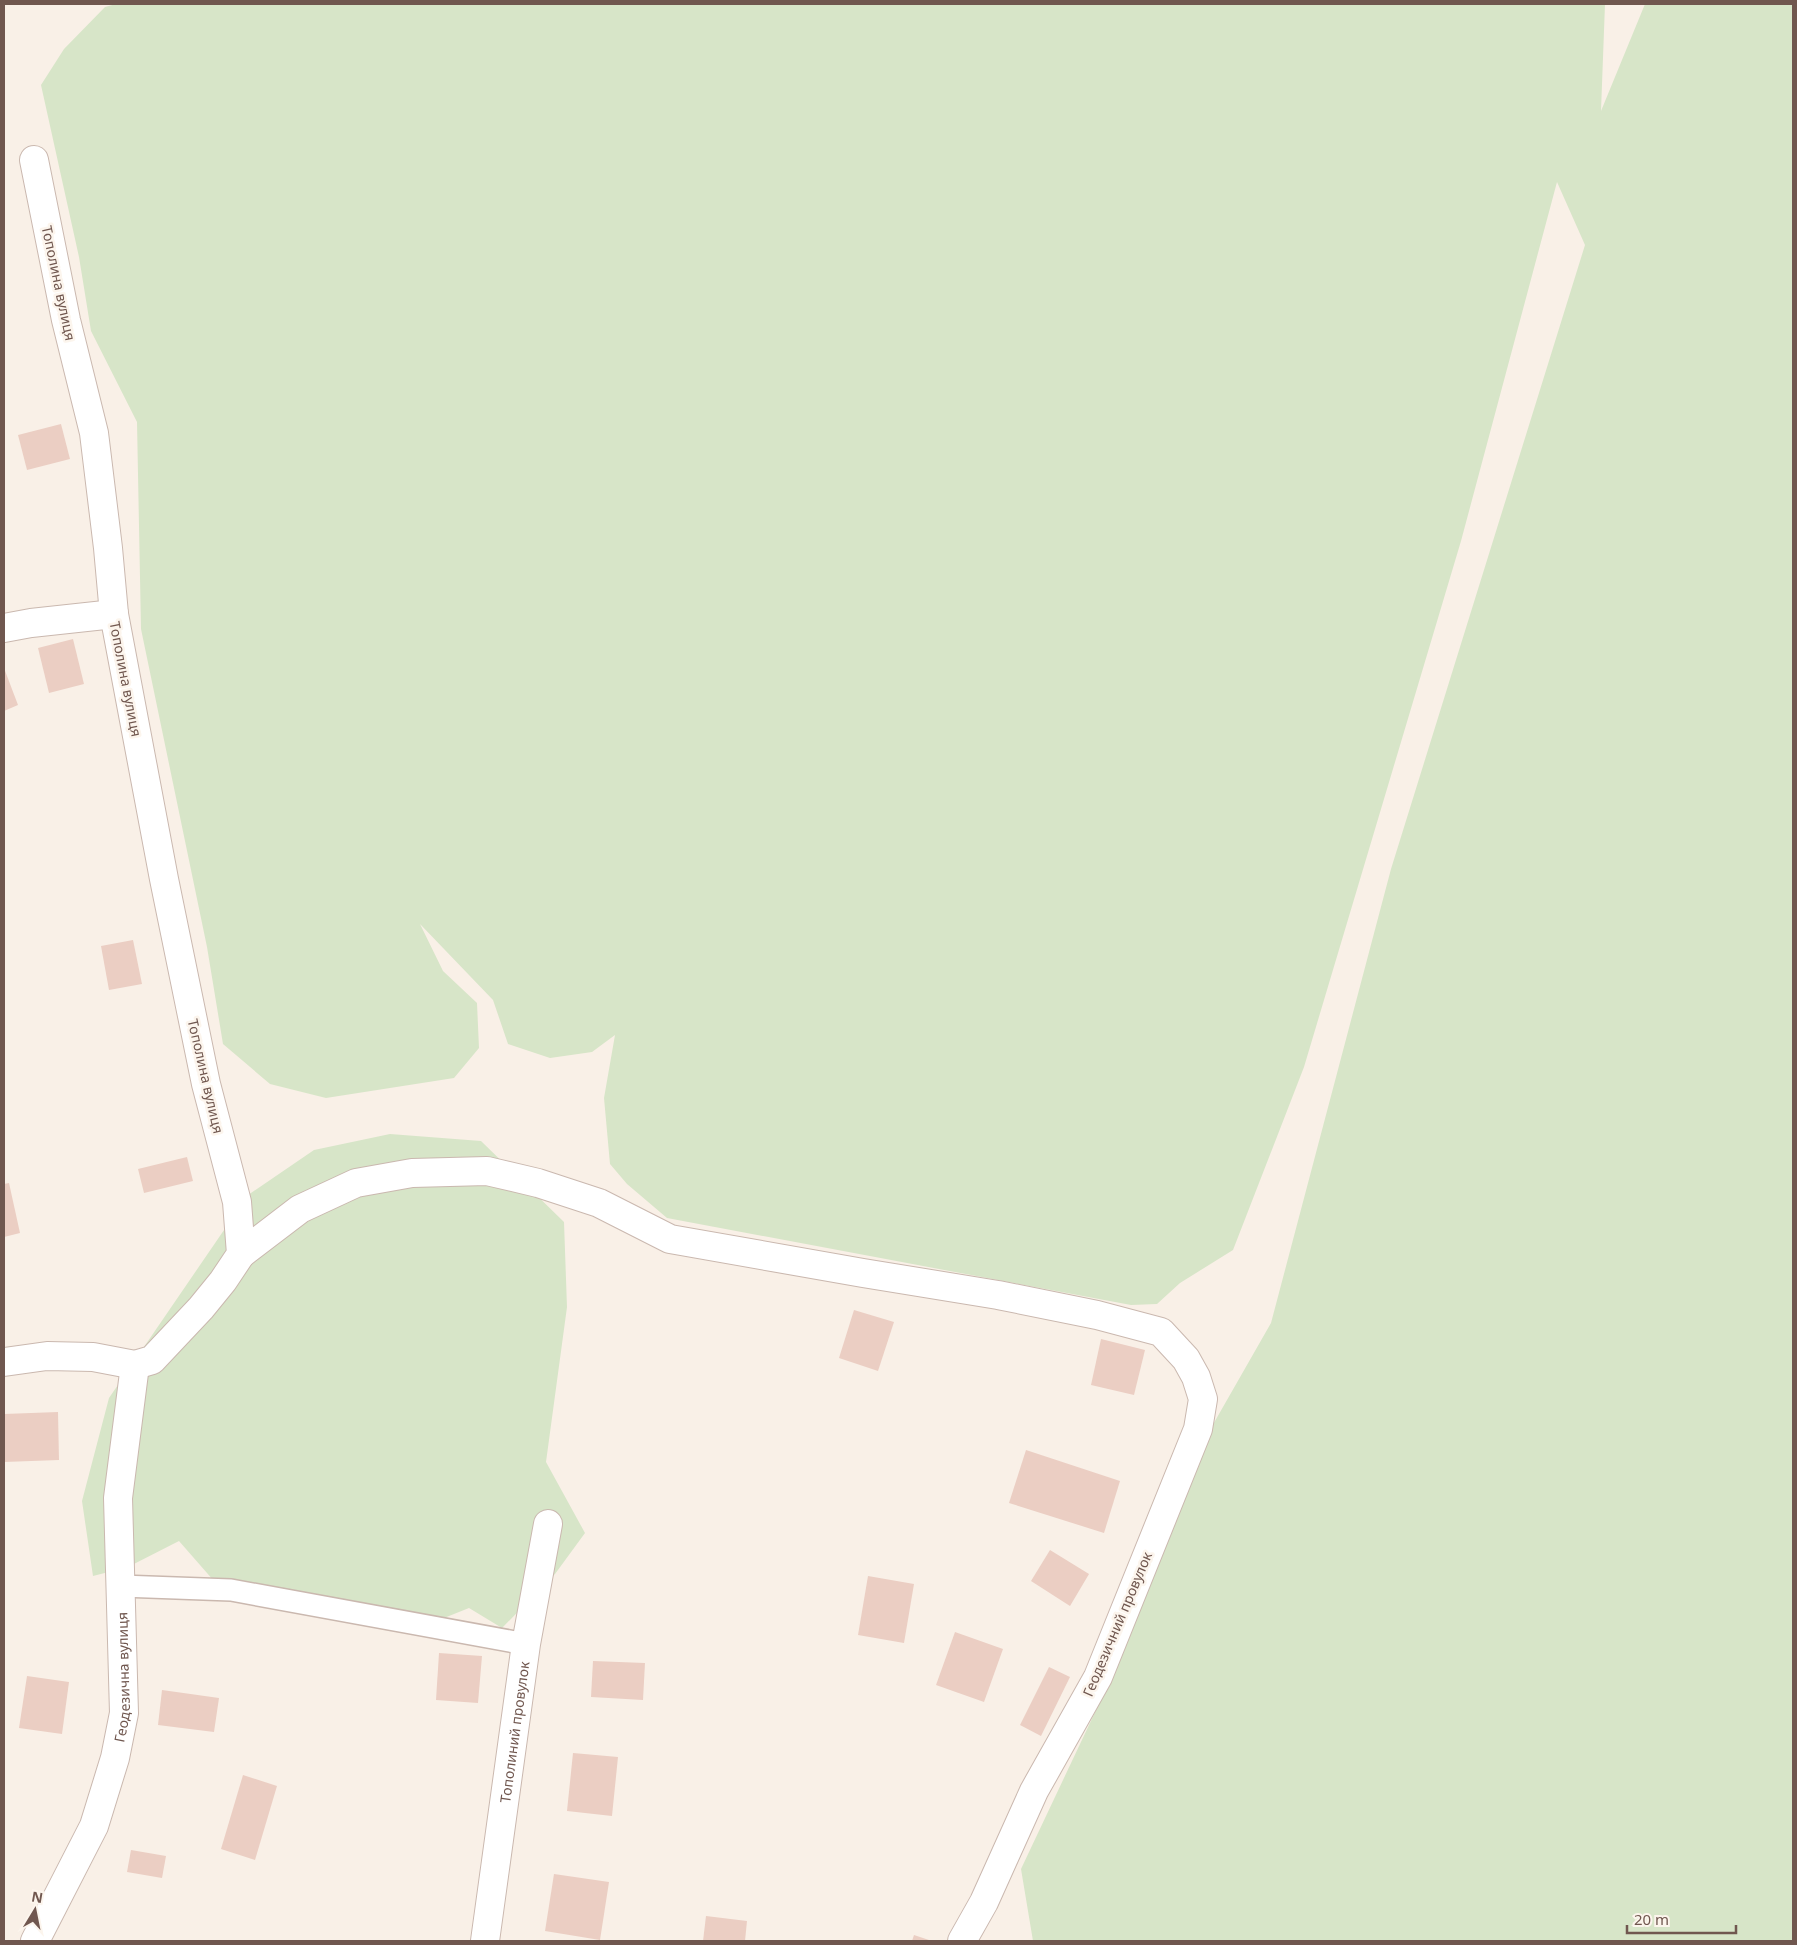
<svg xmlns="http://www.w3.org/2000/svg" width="1797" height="1945" font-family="'Noto Sans',sans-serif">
<rect width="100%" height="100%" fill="#f9f0e7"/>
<g fill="#d7e5c8">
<polygon points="116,4 1605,4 1601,111 1645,4 1793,4 1793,1941 1033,1941 1021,1869 1123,1653 1211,1428 1271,1323 1391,869 1585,245 1557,182 1461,541 1304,1067 1233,1250 1180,1283 1157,1304 1131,1305 667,1218 627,1184 610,1164 604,1098 615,1035 592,1052 550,1058 508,1044 493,1000 420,924 443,971 477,1003 479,1048 454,1078 326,1098 270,1084 223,1044 207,947 141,629 137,422 91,331 79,257 41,85 64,49 105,7"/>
<polygon points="390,1134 481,1141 564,1222 567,1307 546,1462 585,1533 555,1574 502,1628 469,1608 439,1620 214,1581 179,1541 128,1567 93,1576 82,1501 109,1398 248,1195 314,1150"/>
</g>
<g fill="#ebcec3">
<polygon points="61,424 70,459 27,470 18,435"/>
<polygon points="73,639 84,684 49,693 38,648"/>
<polygon points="4,668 18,705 4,711"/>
<polygon points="133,940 142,984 109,990 101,946"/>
<polygon points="187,1157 193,1181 144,1193 138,1169"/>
<polygon points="9,1183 20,1233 4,1237 4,1184"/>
<polygon points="854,1310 894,1322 878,1371 839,1358"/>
<polygon points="1101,1339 1145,1350 1134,1395 1091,1385"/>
<polygon points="58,1412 59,1460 4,1462 4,1414"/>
<polygon points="1026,1450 1120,1481 1104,1533 1009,1503"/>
<polygon points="1050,1550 1089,1574 1070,1606 1031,1581"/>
<polygon points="868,1576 914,1584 904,1643 858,1635"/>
<polygon points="955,1632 1003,1649 984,1702 936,1685"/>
<polygon points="439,1653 482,1656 478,1703 436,1700"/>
<polygon points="593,1661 645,1663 643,1700 591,1697"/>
<polygon points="1049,1667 1070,1677 1041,1736 1020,1725"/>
<polygon points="27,1676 69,1682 62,1734 19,1728"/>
<polygon points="162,1690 219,1698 214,1732 158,1725"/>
<polygon points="573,1753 618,1757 612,1816 567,1811"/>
<polygon points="243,1775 277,1786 255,1860 221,1849"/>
<polygon points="131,1850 166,1856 162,1878 127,1872"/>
<polygon points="554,1874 609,1882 600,1940 545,1931"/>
<polygon points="706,1916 747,1921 745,1941 703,1941"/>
<polygon points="914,1935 932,1941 912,1941"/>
</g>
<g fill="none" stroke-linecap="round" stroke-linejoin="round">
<g stroke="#cab8af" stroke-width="24">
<polyline id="lane" points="121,1586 231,1590 526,1644"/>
</g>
<g stroke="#cab8af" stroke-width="30">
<g id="street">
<polyline points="4,628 31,623 114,614"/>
<polyline points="241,1254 300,1209 356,1183 412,1173 487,1171 538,1183 599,1203 670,1239 863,1273 998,1295 1097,1315 1161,1332 1186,1359 1196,1377 1203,1399 1198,1429 1098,1677 1034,1791 984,1902 962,1941"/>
<polyline points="4,1362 47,1356 93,1357 135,1365 152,1360 201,1308 223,1281 241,1254 237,1202 206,1084 164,879 114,614 108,548 94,433 66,320 34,160"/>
<path id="s1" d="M35,1941L94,1826L115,1758L124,1713L118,1498L135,1365"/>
<path id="s2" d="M485,1941L526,1644L548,1524"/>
</g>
</g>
<use href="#lane" stroke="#fff" stroke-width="21"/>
<use href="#street" stroke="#fff" stroke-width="28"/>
</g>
<g text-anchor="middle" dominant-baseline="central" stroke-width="5" stroke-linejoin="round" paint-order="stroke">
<g font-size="14" fill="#70574f" stroke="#fcf5ed">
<text transform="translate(59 283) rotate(78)">Тополина вулиця</text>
<text transform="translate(126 679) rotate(79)">Тополина вулиця</text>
<text transform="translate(206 1076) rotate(77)">Тополина вулиця</text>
<text transform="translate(1117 1624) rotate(-67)">Геодезичний провулок</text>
<text stroke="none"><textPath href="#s1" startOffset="282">Геодезична вулиця</textPath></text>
<text stroke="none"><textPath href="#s2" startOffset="211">Тополиний провулок</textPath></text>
</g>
</g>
<rect width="1797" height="1945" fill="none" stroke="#70574f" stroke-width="10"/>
<g transform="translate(35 1910) rotate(10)" stroke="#fcf5ed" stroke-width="4" paint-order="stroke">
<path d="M0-4L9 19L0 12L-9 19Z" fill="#70574f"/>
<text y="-8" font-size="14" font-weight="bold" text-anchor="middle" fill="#70574f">N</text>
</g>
<path d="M1627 1925v8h109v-8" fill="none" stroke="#70574f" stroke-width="2.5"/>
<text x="1634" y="1925" font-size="15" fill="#70574f" stroke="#fcf5ed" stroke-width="4" paint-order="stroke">20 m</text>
</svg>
